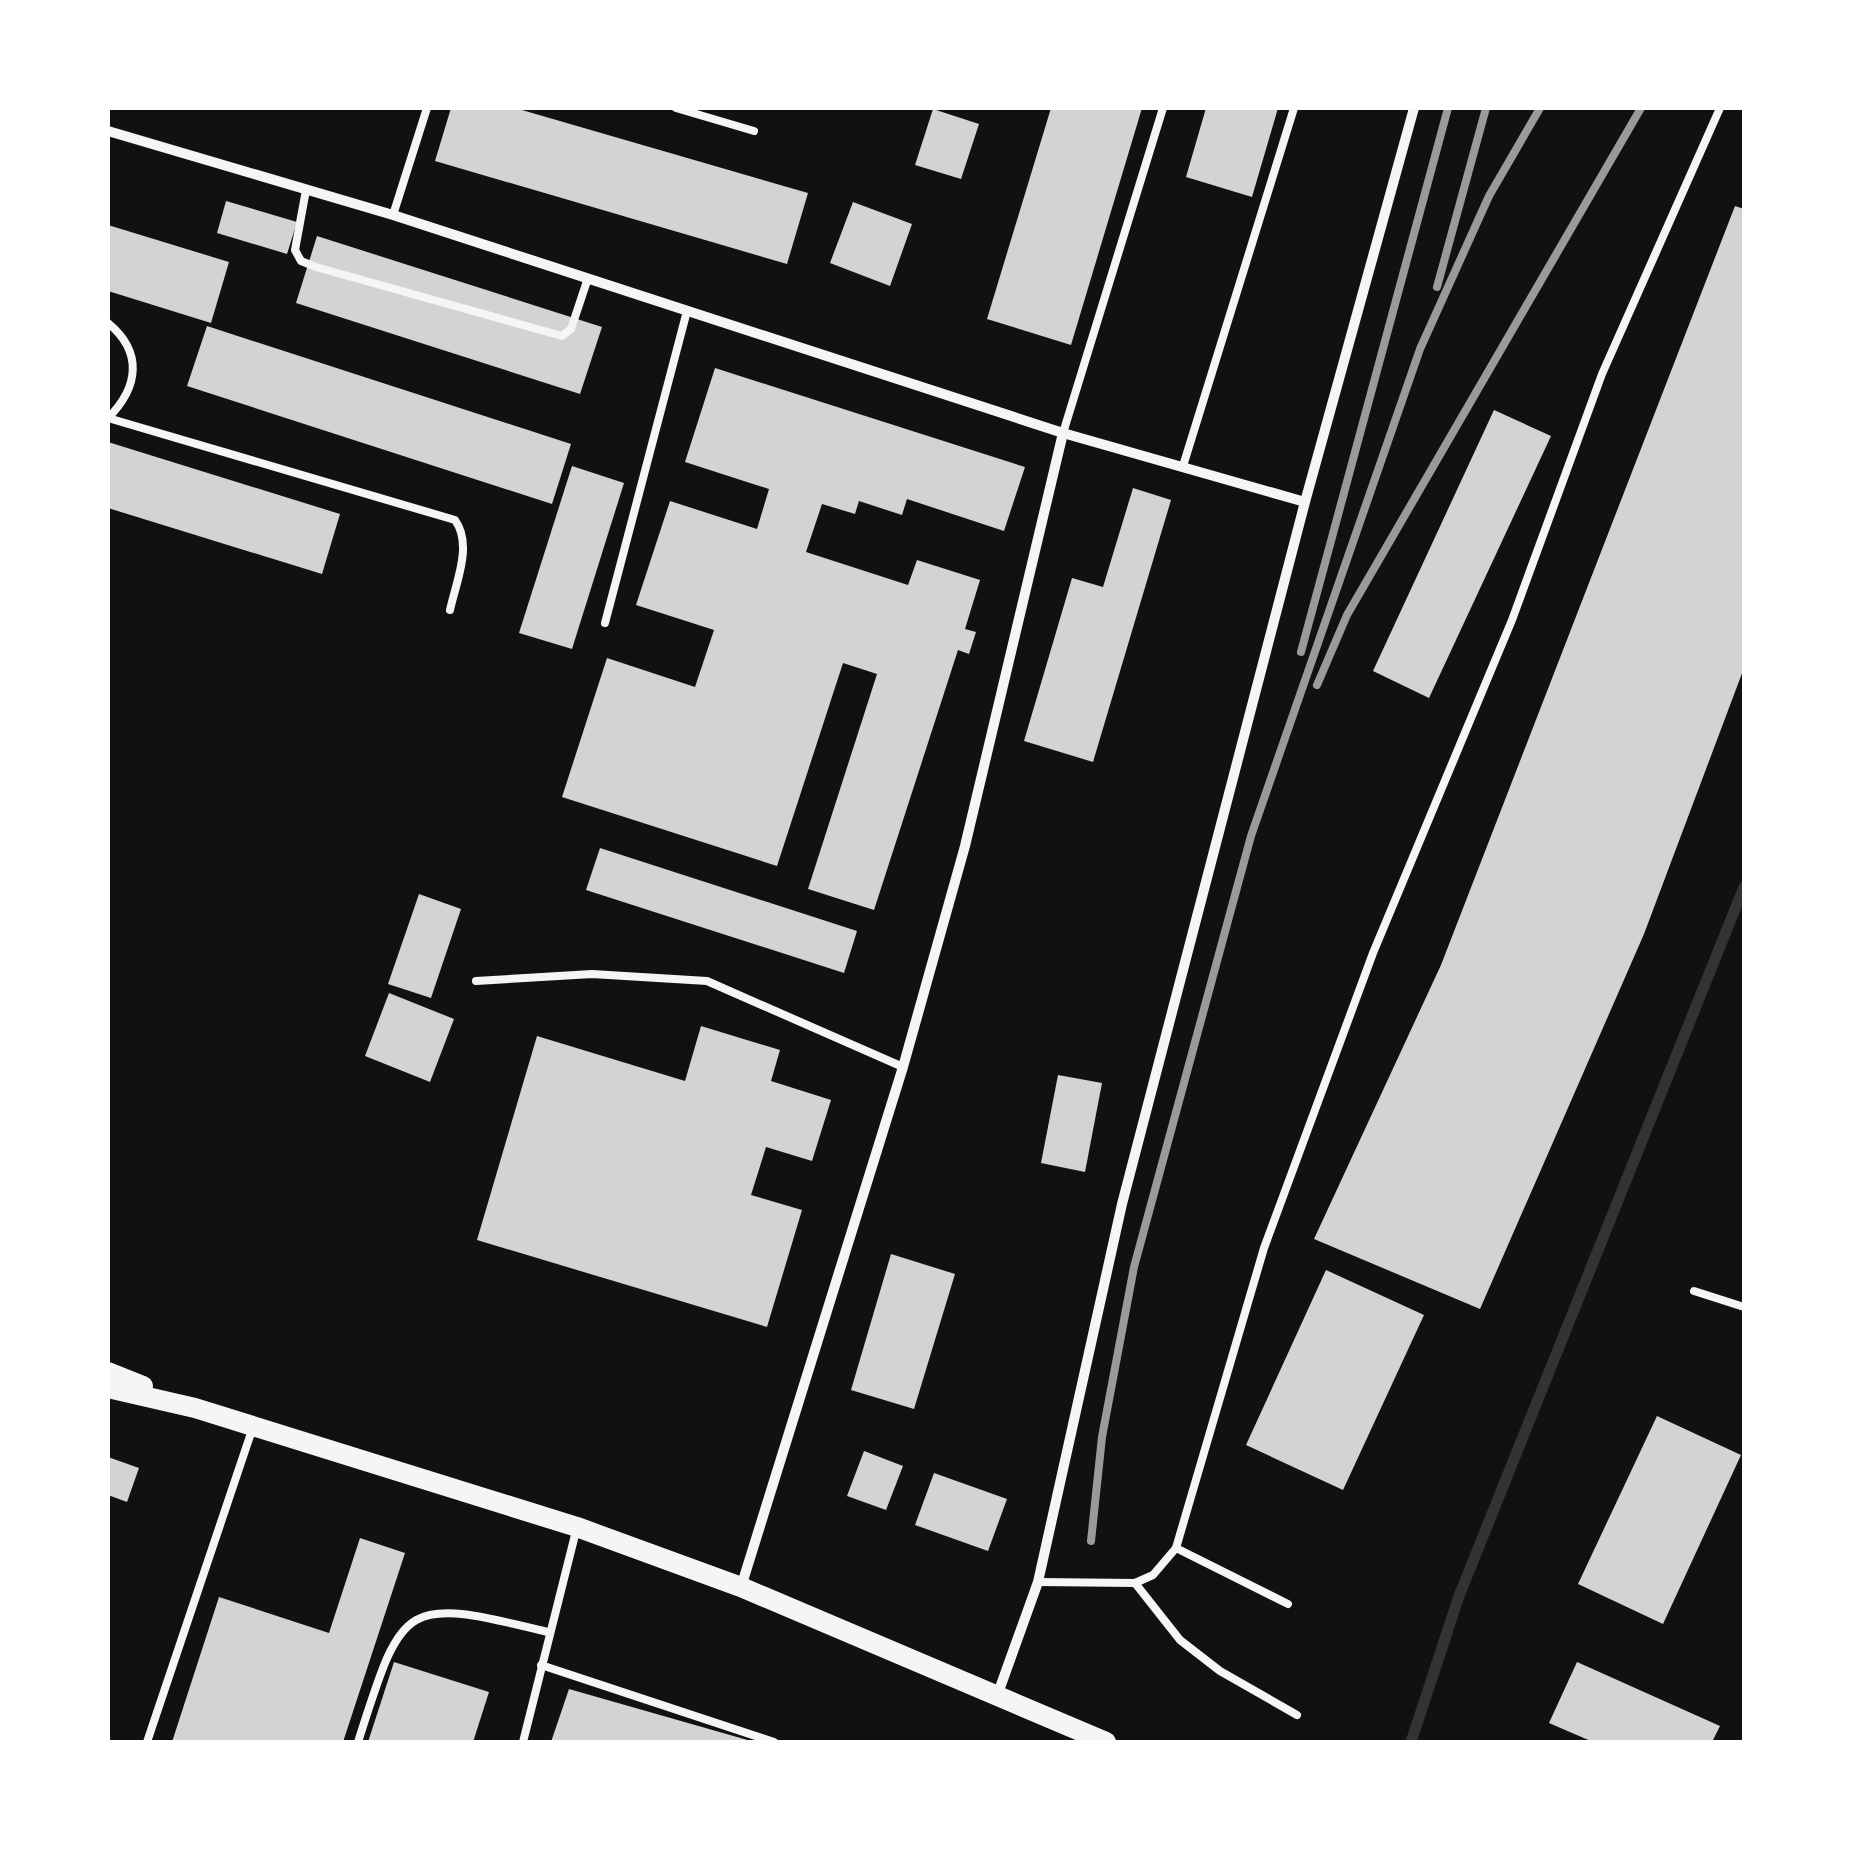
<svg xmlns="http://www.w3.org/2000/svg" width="1852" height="1850" font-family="Helvetica,sans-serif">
<rect width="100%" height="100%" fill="#111"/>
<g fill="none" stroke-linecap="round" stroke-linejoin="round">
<polyline stroke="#333" stroke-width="11" points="1411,1742 1459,1596 1744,887"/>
</g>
<g fill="#d3d3d3">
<polygon points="451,108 515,108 808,193 787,264 435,161"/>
<polygon points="1051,108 1142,108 1071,345 987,319"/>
<polygon points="1206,108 1278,108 1252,197 1186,177"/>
<polygon points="933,109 979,124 961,179 915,165"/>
<polygon points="226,201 297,222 287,254 217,233"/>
<polygon points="853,202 912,224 890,286 830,263"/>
<polygon points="1735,206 1744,209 1744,668 1644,934 1480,1309 1314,1239 1441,965"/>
<polygon points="108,225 229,262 211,323 108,291"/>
<polygon points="317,236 602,327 580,394 296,303"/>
<polygon points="207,326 571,444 552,504 187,386"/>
<polygon points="715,368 1025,467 1004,531 907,499 902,515 859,501 855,514 822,504 806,552 908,585 917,560 980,580 965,629 976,632 969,654 958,650 874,910 808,889 877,674 843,663 777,866 562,797 607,658 695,687 714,630 636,605 670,501 757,529 769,489 685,462"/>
<polygon points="1494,410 1551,436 1429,698 1373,671"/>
<polygon points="108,442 340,514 322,574 108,508"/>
<polygon points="572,466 624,483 572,649 519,633"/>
<polygon points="1133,488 1171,500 1093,762 1024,741 1072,578 1103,587"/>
<polygon points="600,848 857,931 844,973 586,890"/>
<polygon points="419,894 461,909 431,998 388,984"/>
<polygon points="389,993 454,1019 430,1082 365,1056"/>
<polygon points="701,1026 780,1050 771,1081 831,1100 812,1161 766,1147 751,1195 802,1210 767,1327 477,1240 537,1036 685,1081"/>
<polygon points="1058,1075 1102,1083 1085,1172 1041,1163"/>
<polygon points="891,1254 955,1274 914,1409 851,1390"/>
<polygon points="1326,1270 1424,1315 1343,1490 1246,1445"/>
<polygon points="1657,1416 1741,1455 1663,1624 1578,1584"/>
<polygon points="864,1451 903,1466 886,1510 847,1496"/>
<polygon points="108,1457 139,1468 127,1502 108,1495"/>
<polygon points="934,1473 1007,1499 988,1551 915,1525"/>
<polygon points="360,1538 405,1553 343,1742 172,1742 219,1597 329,1633"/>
<polygon points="394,1662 489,1692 473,1742 368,1742"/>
<polygon points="1577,1662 1720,1726 1712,1742 1593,1742 1549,1723"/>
<polygon points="569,1689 751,1741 751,1742 551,1742"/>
</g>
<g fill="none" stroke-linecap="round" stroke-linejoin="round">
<g stroke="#f5f5f5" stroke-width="8">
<polyline points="676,108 754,131"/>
<polyline points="306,190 295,250 301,261 316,267 562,336 571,329 588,278"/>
<polyline points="393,215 427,108"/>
<path d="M108,323C143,352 139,387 108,418"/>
<path d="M108,418L455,520C473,545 456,582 450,610"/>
<polyline points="1063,433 1163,108"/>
<polyline points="1183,466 1294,108"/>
<polyline points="605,623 687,311"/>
<polyline points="476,981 592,974 707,981 903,1067"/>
<polyline points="1694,1291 1744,1307"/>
<polyline points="1176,1548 1288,1604"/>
<polyline points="1038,1582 1135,1583 1153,1575 1176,1548 1264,1248 1373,953 1512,620 1602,374 1720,108"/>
<polyline points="1135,1583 1180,1640 1220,1671 1297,1715"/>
<polyline points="541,1665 774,1742"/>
<polyline points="147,1742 252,1430"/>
<path d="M358,1742C403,1601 402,1596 548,1632"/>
<polyline points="523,1742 577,1527"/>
</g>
<g stroke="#f5f5f5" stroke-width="10">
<polyline points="108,131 393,215 1063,433 1305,502"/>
<polyline points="741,1587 903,1067 965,846 1063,433"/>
<polyline points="997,1696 1038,1582 1122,1204 1305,502 1414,108"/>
</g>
<g stroke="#f5f5f5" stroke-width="20">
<polyline points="108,1372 143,1386"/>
<polyline points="108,1388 195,1408 577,1527 741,1587 1106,1742"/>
</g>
<g stroke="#9a9a9a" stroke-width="8">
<polyline points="1437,287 1486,108"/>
<polyline points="1301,652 1448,108"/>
<polyline points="1317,685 1347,615 1641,108"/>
<polyline points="1091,1541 1102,1437 1134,1267 1251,836 1420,349 1489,196 1540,108"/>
</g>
</g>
<rect width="1852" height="1850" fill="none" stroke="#ffffff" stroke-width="220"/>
</svg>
